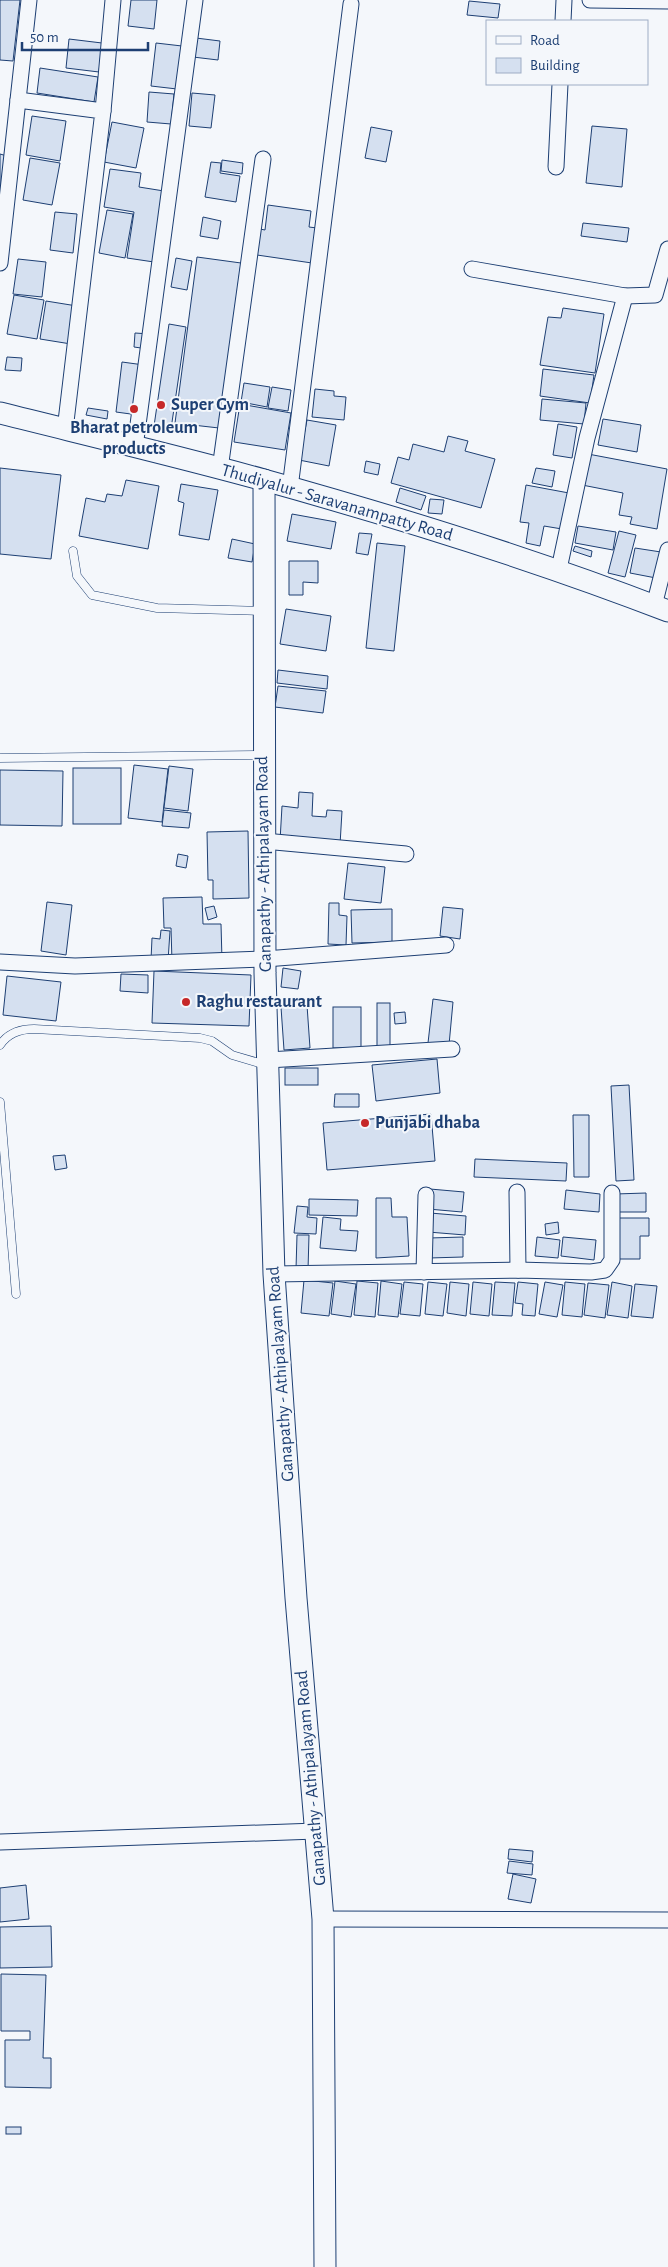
<svg xmlns="http://www.w3.org/2000/svg" width="668" height="2267" font-family="'Alegreya Sans',sans-serif">
<rect width="100%" height="100%" fill="#f4f7fb"/>
<g fill="#d5e0f0" stroke="#1d3f73">
<polygon points="0,0 20,0 13,61 0,60"/>
<polygon points="131,0 157,0 154,29 128,26"/>
<polygon points="469,1 500,4 498,18 467,15"/>
<polygon points="196,38 220,41 218,60 193,57"/>
<polygon points="69,39 102,43 99,72 66,68"/>
<polygon points="156,43 182,46 177,89 151,86"/>
<polygon points="40,68 98,77 94,102 37,93"/>
<polygon points="149,92 174,94 171,124 147,122"/>
<polygon points="192,93 215,95 211,128 189,126"/>
<polygon points="32,116 66,121 60,161 26,155"/>
<polygon points="112,122 144,128 136,168 104,162"/>
<polygon points="592,126 627,129 622,187 586,183"/>
<polygon points="371,127 392,131 386,162 365,158"/>
<polygon points="0,154 7,156 0,197"/>
<polygon points="30,158 60,163 52,205 23,200"/>
<polygon points="222,160 243,163 242,174 221,171"/>
<polygon points="211,162 221,163 220,173 240,176 236,202 205,197"/>
<polygon points="110,169 141,173 139,187 164,191 154,262 127,258 134,212 104,207"/>
<polygon points="268,205 311,211 309,227 317,228 312,263 257,255 260,229 265,230"/>
<polygon points="107,210 133,214 125,258 99,253"/>
<polygon points="55,212 77,214 73,253 50,250"/>
<polygon points="203,217 221,221 218,239 200,236"/>
<polygon points="583,223 629,228 627,242 581,236"/>
<polygon points="197,257 241,263 219,428 175,423"/>
<polygon points="176,258 192,261 187,290 171,287"/>
<polygon points="18,259 46,262 42,297 13,294"/>
<polygon points="14,295 44,300 37,339 7,334"/>
<polygon points="46,301 77,306 71,344 40,339"/>
<polygon points="563,308 604,314 595,373 540,365 548,317 561,318"/>
<polygon points="169,324 186,327 171,429 154,426"/>
<polygon points="135,333 150,334 148,349 134,347"/>
<polygon points="7,357 22,358 21,371 5,370"/>
<polygon points="122,362 144,365 138,415 116,412"/>
<polygon points="543,369 594,375 590,403 540,396"/>
<polygon points="244,383 270,387 267,407 241,402"/>
<polygon points="272,387 291,390 288,411 268,408"/>
<polygon points="315,389 334,391 334,396 346,397 344,420 312,417"/>
<polygon points="542,399 586,403 584,424 540,420"/>
<polygon points="240,404 291,413 285,450 234,442"/>
<polygon points="88,408 108,411 107,419 86,415"/>
<polygon points="603,419 641,425 637,452 598,445"/>
<polygon points="307,420 336,425 329,466 299,460"/>
<polygon points="558,424 577,427 572,458 553,455"/>
<polygon points="448,436 468,441 465,451 495,459 481,508 391,483 398,457 409,460 413,444 444,452"/>
<polygon points="588,454 667,469 657,529 630,524 632,517 619,515 623,493 582,485"/>
<polygon points="366,461 380,464 378,475 364,472"/>
<polygon points="0,468 61,475 51,559 0,554"/>
<polygon points="536,468 555,471 552,487 532,483"/>
<polygon points="126,480 159,486 148,549 79,536 86,498 105,502 107,494 122,496"/>
<polygon points="181,484 218,490 209,540 179,535 184,503 178,501"/>
<polygon points="526,485 569,493 562,529 544,526 540,546 526,543 529,523 520,522"/>
<polygon points="400,488 426,496 421,510 396,502"/>
<polygon points="430,499 444,500 442,514 428,513"/>
<polygon points="292,514 336,522 331,549 287,541"/>
<polygon points="578,526 616,532 613,550 575,543"/>
<polygon points="619,531 636,535 625,577 608,573"/>
<polygon points="359,533 372,534 368,555 356,553"/>
<polygon points="232,539 255,544 252,562 228,558"/>
<polygon points="377,543 405,546 394,651 366,648"/>
<polygon points="575,546 592,551 591,557 573,551"/>
<polygon points="635,548 661,552 656,578 630,573"/>
<polygon points="289,561 318,561 318,583 303,582 303,595 289,595"/>
<polygon points="286,609 331,616 326,651 280,644"/>
<polygon points="278,670 328,676 327,689 277,683"/>
<polygon points="278,686 326,691 323,713 275,707"/>
<polygon points="134,765 168,769 162,822 128,818"/>
<polygon points="169,766 193,769 188,811 164,808"/>
<rect x="73" y="768" width="48" height="56"/>
<polygon points="0,770 63,771 62,826 0,825"/>
<polygon points="299,792 313,793 312,816 326,817 327,810 342,811 340,845 280,841 282,806 298,808"/>
<polygon points="164,810 191,813 189,828 162,826"/>
<polygon points="248,831 249,898 213,899 213,880 208,880 207,832"/>
<polygon points="178,854 188,856 186,868 176,866"/>
<polygon points="348,863 385,867 381,903 344,899"/>
<polygon points="202,897 203,924 221,924 222,960 172,962 171,928 164,928 163,898"/>
<polygon points="47,902 72,905 66,955 41,951"/>
<polygon points="329,903 339,903 339,915 347,916 346,945 328,944"/>
<polygon points="214,906 217,917 208,920 205,908"/>
<polygon points="443,907 463,909 460,939 440,936"/>
<polygon points="392,909 392,942 352,943 351,910"/>
<polygon points="161,930 170,931 168,961 151,960 152,938 160,939"/>
<polygon points="283,968 301,971 298,989 281,987"/>
<polygon points="154,971 251,975 249,1026 152,1023"/>
<polygon points="121,974 148,975 148,993 120,991"/>
<polygon points="7,976 61,982 56,1021 3,1015"/>
<polygon points="433,999 453,1002 449,1045 428,1043"/>
<rect x="377" y="1003" width="13" height="43"/>
<polygon points="307,1005 310,1048 284,1050 281,1007"/>
<rect x="333" y="1007" width="28" height="41"/>
<polygon points="405,1012 406,1023 395,1024 394,1013"/>
<polygon points="437,1059 440,1093 376,1101 372,1065"/>
<rect x="285" y="1068" width="33" height="17"/>
<polygon points="629,1085 634,1180 616,1181 611,1086"/>
<polygon points="335,1094 359,1094 359,1107 334,1107"/>
<polygon points="431,1114 435,1161 327,1170 323,1123"/>
<polygon points="573,1115 589,1115 589,1177 574,1177"/>
<polygon points="65,1155 67,1168 55,1170 53,1156"/>
<polygon points="475,1159 567,1163 566,1181 474,1177"/>
<polygon points="430,1189 464,1192 462,1212 428,1209"/>
<polygon points="566,1190 600,1194 599,1212 564,1209"/>
<polygon points="646,1193 646,1212 615,1212 615,1194"/>
<polygon points="376,1198 391,1198 392,1217 407,1217 409,1256 376,1258"/>
<polygon points="309,1199 358,1200 357,1216 309,1215"/>
<polygon points="297,1206 308,1207 307,1217 317,1218 316,1234 294,1233"/>
<polygon points="430,1213 466,1216 465,1235 428,1232"/>
<polygon points="323,1217 341,1219 340,1230 358,1231 356,1251 320,1248"/>
<polygon points="616,1218 649,1218 649,1236 640,1236 640,1259 616,1259"/>
<polygon points="558,1222 559,1233 546,1235 545,1224"/>
<polygon points="297,1235 309,1235 308,1270 296,1269"/>
<polygon points="463,1237 463,1257 429,1258 429,1238"/>
<polygon points="537,1237 560,1240 558,1258 535,1256"/>
<polygon points="563,1237 596,1240 594,1260 561,1256"/>
<polygon points="304,1280 333,1283 329,1316 301,1313"/>
<polygon points="335,1281 356,1284 351,1317 331,1314"/>
<polygon points="357,1281 378,1283 375,1317 354,1315"/>
<polygon points="381,1281 402,1284 398,1317 378,1315"/>
<polygon points="404,1282 423,1284 420,1316 400,1314"/>
<polygon points="428,1282 447,1284 443,1316 425,1314"/>
<polygon points="450,1282 469,1284 466,1316 447,1313"/>
<polygon points="473,1282 492,1284 489,1316 470,1314"/>
<polygon points="495,1282 515,1283 512,1316 492,1315"/>
<polygon points="518,1282 538,1284 535,1316 522,1315 523,1304 515,1303"/>
<polygon points="545,1282 563,1285 557,1317 539,1314"/>
<polygon points="565,1282 585,1284 582,1317 562,1315"/>
<polygon points="612,1282 632,1286 628,1318 607,1315"/>
<polygon points="588,1283 609,1285 605,1318 584,1315"/>
<polygon points="635,1284 657,1286 653,1318 631,1316"/>
<polygon points="509,1849 533,1851 532,1862 508,1859"/>
<polygon points="509,1861 533,1864 532,1875 507,1873"/>
<polygon points="513,1874 536,1879 531,1903 508,1899"/>
<polygon points="26,1885 29,1919 0,1922 0,1888"/>
<polygon points="51,1926 52,1967 0,1968 0,1927"/>
<polygon points="1,1974 46,1975 43,2058 51,2058 51,2088 5,2087 5,2040 30,2040 30,2031 1,2031"/>
<rect x="6" y="2127" width="15" height="7"/>
</g>
<g fill="none" stroke-linecap="round" stroke-linejoin="round">
<g stroke="#1d3f73" stroke-width="9">
<g id="lane">
<polyline points="73,551 77,576 92,595 157,608 263,611"/>
<polyline points="0,758 263,755"/>
<path d="M0,1045C8,1033 21,1029 34,1029L200,1038L212,1041L232,1055L266,1065"/>
<polyline points="0,1102 16,1294"/>
</g>
</g>
<g stroke="#1d3f73" stroke-width="17">
<g id="street">
<polyline points="590,0 668,1"/>
<polyline points="563,21 564,0"/>
<polyline points="18,100 29,0"/>
<polyline points="103,111 113,0"/>
<polyline points="556,167 560,84"/>
<polyline points="0,263 18,100 103,111 65,430"/>
<polyline points="472,269 625,296 655,295 668,249"/>
<polyline points="135,447 195,0"/>
<polyline points="220,469 263,159"/>
<polyline points="290,488 351,4"/>
<polyline points="559,569 587,438 625,296"/>
<polyline points="654,606 668,550"/>
<polyline points="264,841 406,854"/>
<polyline points="0,962 75,966 265,959 446,945"/>
<polyline points="268,1060 452,1049"/>
<polyline points="517,1192 518,1270"/>
<polyline points="424,1272 426,1195"/>
<polyline points="274,1274 518,1270 591,1272 605,1270 612,1260 612,1193"/>
<polyline points="0,1842 316,1831"/>
<polyline points="323,1919 668,1920"/>
</g>
</g>
<g stroke="#1d3f73" stroke-width="23">
<g id="secondary">
<path d="M0,413C88,435 177,456 264,480C401,518 536,560 668,611"/>
<polyline points="264,480 265,973 274,1274 296,1598 323,1919 325,2267"/>
</g>
</g>
<use href="#lane" stroke="#f4f7fb" stroke-width="8"/>
<use href="#street" stroke="#f4f7fb" stroke-width="15"/>
<use href="#secondary" stroke="#f4f7fb" stroke-width="21"/>
</g>
<g fill="#c62828" stroke="#f4f7fb" stroke-width="2">
<circle cx="161" cy="405" r="5"/>
<circle cx="134" cy="409" r="5"/>
<circle cx="186" cy="1002" r="5"/>
<circle cx="365" cy="1123" r="5"/>
</g>
<g text-anchor="middle" dominant-baseline="central" stroke-width="4" stroke-linejoin="round" paint-order="stroke">
<g font-size="18" font-weight="bold" fill="#1d3f73" stroke="#f4f7fb" text-anchor="start">
<text x="171" y="405">Super Gym</text>
<text x="134" y="428" text-anchor="middle">Bharat petroleum<tspan x="134" dy="21">products</tspan></text>
<text x="196" y="1002">Raghu restaurant</text>
<text x="375" y="1123">Punjabi dhaba</text>
</g>
<g font-size="18" fill="#1d3f73" stroke="#f4f7fb">
<text transform="translate(337 503) rotate(16)">Thudiyalur - Saravanampatty Road</text>
<text transform="translate(264 864) rotate(-91)">Ganapathy - Athipalayam Road</text>
<text transform="translate(281 1374) rotate(-94)">Ganapathy - Athipalayam Road</text>
<text transform="translate(311 1778) rotate(-95)">Ganapathy - Athipalayam Road</text>
</g>
</g>
<rect x="486" y="20" width="162" height="65" fill="#f4f7fb" stroke="#9eadc5"/>
<rect x="496" y="36" width="25" height="8" fill="#f4f7fb" stroke="#9eadc5"/>
<text x="530" y="45" font-size="15" fill="#1d3f73">Road</text>
<rect x="496" y="58" width="25" height="15" fill="#d5e0f0" stroke="#9eadc5"/>
<text x="530" y="70" font-size="15" fill="#1d3f73">Building</text>
<path d="M22 42v8h126v-8" fill="none" stroke="#1d3f73" stroke-width="2.5"/>
<text x="30" y="42" font-size="15" fill="#1d3f73" stroke="#f4f7fb" stroke-width="4" paint-order="stroke">50 m</text>
</svg>
